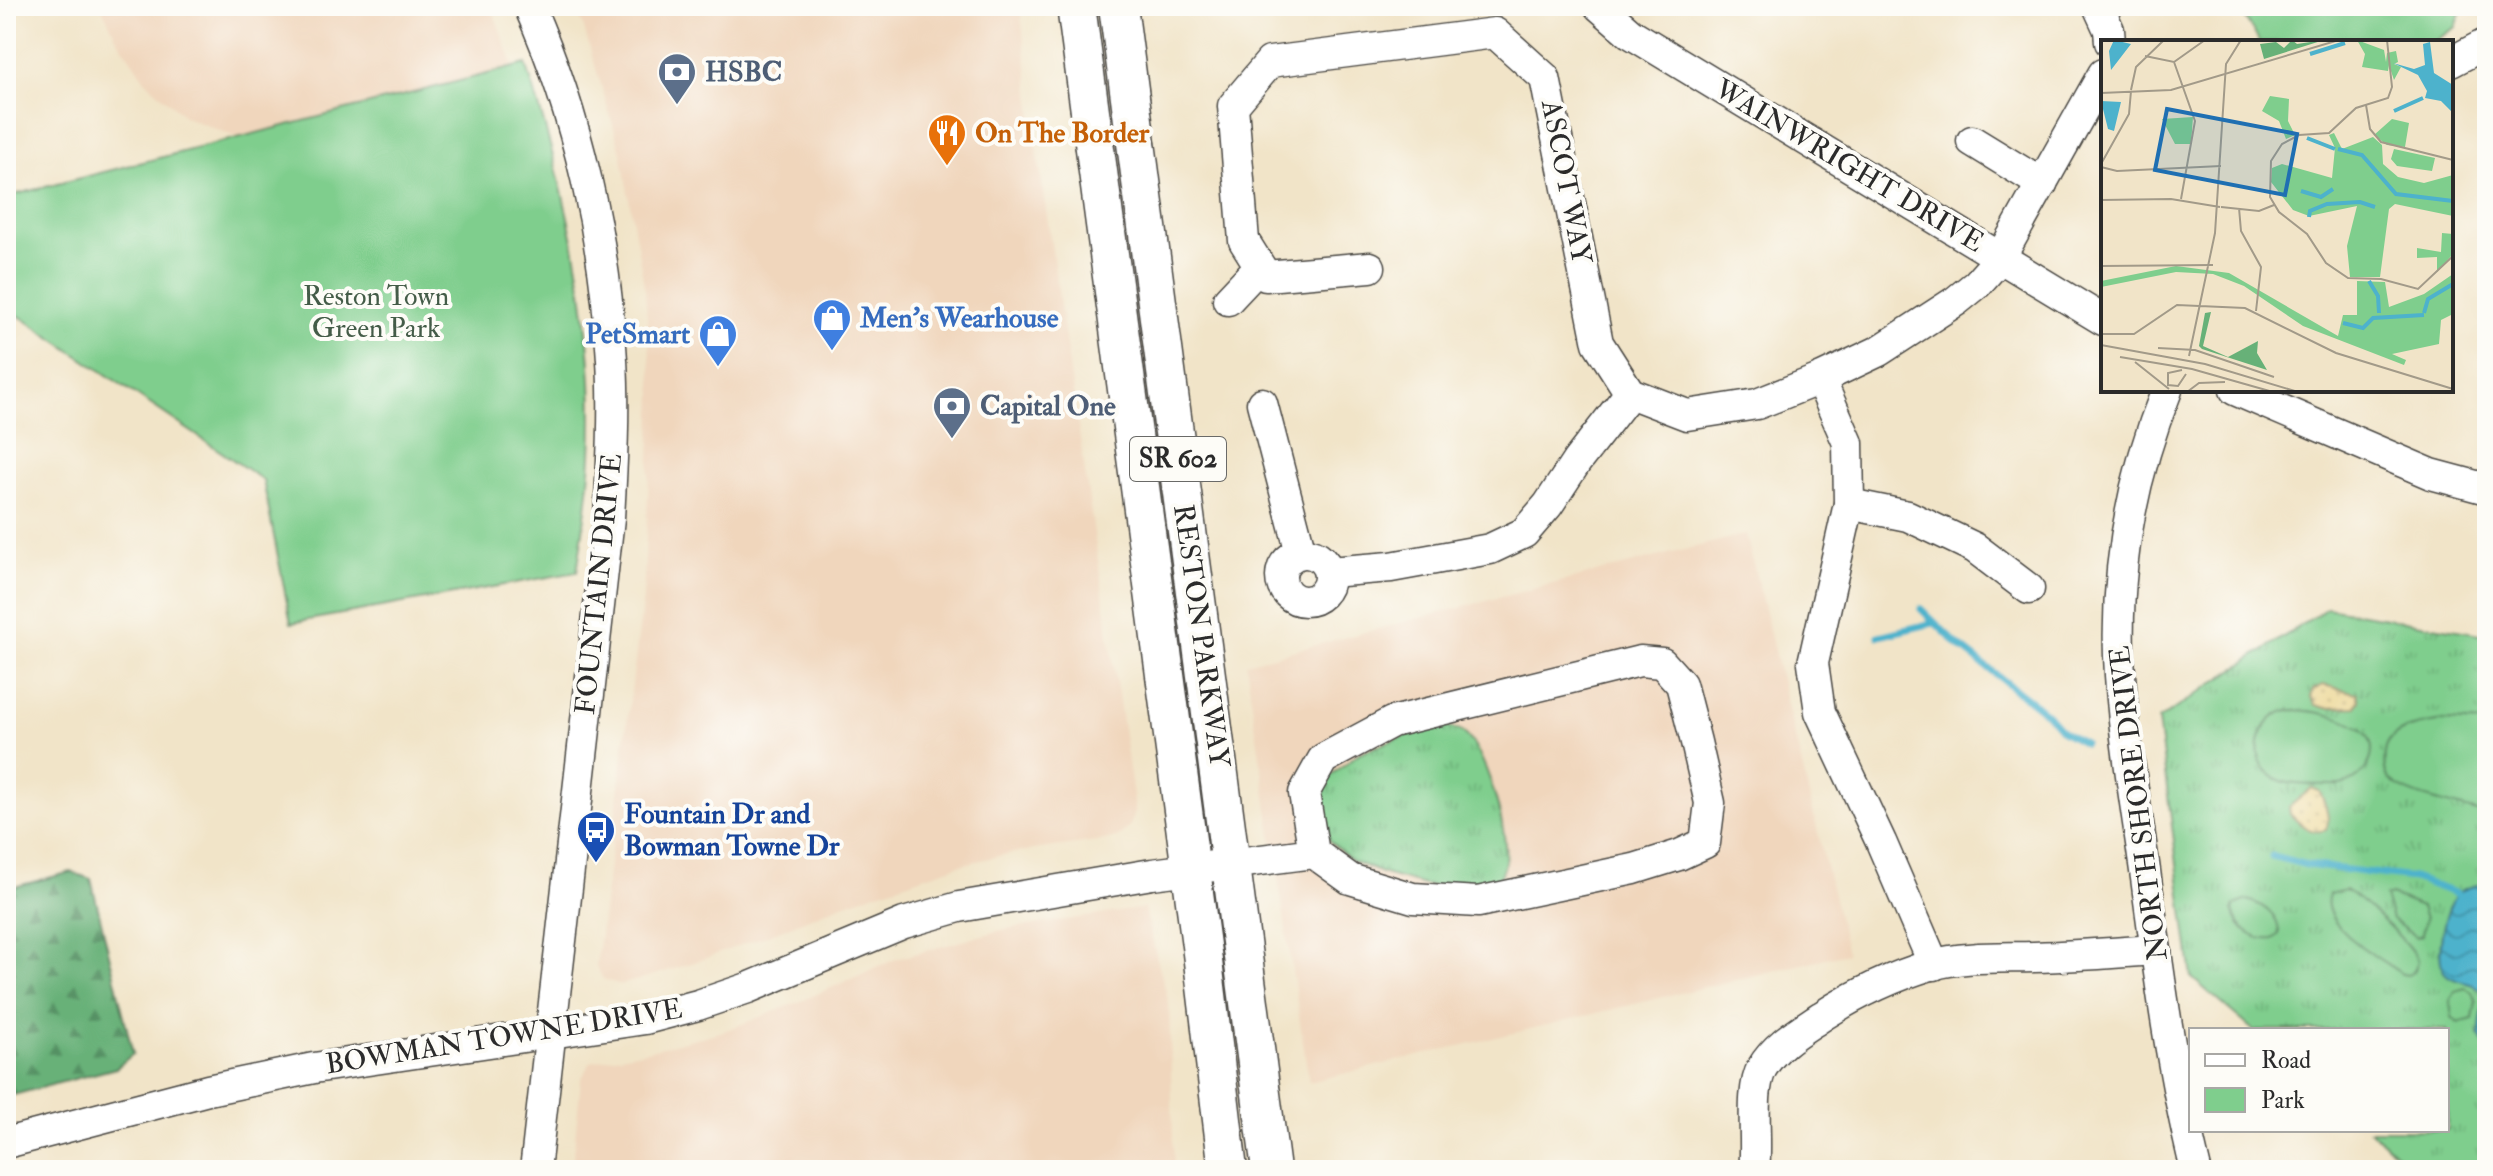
<svg xmlns="http://www.w3.org/2000/svg" width="2493" height="1176" font-family="'IM FELL Double Pica',serif">
<defs>
<pattern id="grass-tufts" width="24" height="20" patternUnits="userSpaceOnUse" patternTransform="scale(2)"><rect width="24" height="20" fill="#7fce8d"/><path d="M3 7l-1-3M5 7V3M7 7l1-3M15 17l-1-3M17 17v-4M19 17l1-3" fill="none" stroke="#6eb17a"/></pattern>
<pattern id="forest-firs" width="22" height="20" patternUnits="userSpaceOnUse" patternTransform="scale(2)"><rect width="22" height="20" fill="#67b178"/><path d="M5 1l3.5 6h-7zM16 11l3.5 6h-7z" fill="#559063"/></pattern>
<pattern id="sand-dots" width="8" height="8" patternUnits="userSpaceOnUse" patternTransform="scale(2)"><rect width="8" height="8" fill="#eeda9e"/><path d="M2 2h.1M6 6h.1" fill="none" stroke="#cb8" stroke-width="1.8" stroke-linecap="round"/></pattern>
<pattern id="water-waves" width="16" height="10" patternUnits="userSpaceOnUse" patternTransform="scale(2)"><rect width="16" height="10" fill="#4db2cc"/><path d="M0 5q4-4 8 0t8 0" fill="none" stroke="#4091a6"/></pattern>
</defs>
<rect width="100%" height="100%" fill="#fdfcf7"/>
<filter id="ink" filterUnits="userSpaceOnUse"><feTurbulence type="fractalNoise" baseFrequency=".0125" numOctaves="2"/><feDisplacementMap in="SourceGraphic" scale="16" xChannelSelector="R" yChannelSelector="G"/><feConvolveMatrix kernelMatrix="1 2 1 2 8 2 1 2 1" color-interpolation-filters="sRGB"/></filter>
<filter id="wash" filterUnits="userSpaceOnUse"><feTurbulence type="fractalNoise" baseFrequency=".006" numOctaves="4" result="noise"/><feDisplacementMap in="SourceGraphic" scale="32" xChannelSelector="R" yChannelSelector="G"/><feGaussianBlur stdDeviation="1.8" result="paint"/><feColorMatrix in="noise" values="0 0 0 0 0 0 0 0 0 0 0 0 0 0 0 0 0 1.4 0 .05"/><feComposite in="paint" operator="in"/></filter>
<g filter="url(#wash)">
<rect width="100%" height="100%" fill="#f1e4c8"/>
<g fill="#f0d6bc">
<polygon points="101,6 491,6 521,86 324,139 236,137 185,117 145,80 116,37"/>
<polygon points="574,6 1020,6 1036,143 1134,802 1134,816 1130,825 1117,838 1012,853 959,865 840,905 776,932 687,965 621,985 603,979 596,966 643,598 653,395 645,291 621,152 583,25"/>
<polygon points="1746,534 1847,953 1309,1082 1246,663"/>
<polygon points="1144,908 1169,1004 1174,1170 572,1170 581,1080 590,1062 651,1050 724,1031 799,1002 896,959 951,944 1001,930"/>
</g>
<g fill="url(#grass-tufts)" stroke="#557c5c" stroke-width="2">
<polygon points="2327,608 2487,635 2487,1170 2415,1170 2369,1130 2447,1130 2447,1030 2253,1030 2192,978 2158,720"/>
<path d="M1447,726C1452,728 1461,730 1465,734C1487,754 1509,833 1505,862C1505,868 1501,874 1499,880L1471,889L1424,885L1384,874L1352,861L1331,842L1321,826L1317,797L1329,777L1359,753L1409,734Z"/>
</g>
<polygon fill="url(#forest-firs)" stroke="#496e52" stroke-width="2" points="71,872 91,879 133,1054 116,1068 6,1097 6,889"/>
<g fill="url(#sand-dots)" stroke="#8c8264" stroke-width="2">
<polygon points="2323,685 2357,693 2359,700 2356,707 2326,708 2316,705 2311,697 2313,690"/>
<path d="M2312,788L2319,791C2325,802 2331,818 2326,830C2310,835 2301,825 2290,814L2289,807Z"/>
</g>
<g fill="#7fce8d" stroke="#557c5c" stroke-width="2">
<polygon points="2237,6 2462,6 2462,9 2456,27 2433,42 2260,42"/>
<path d="M526,64C566,190 598,323 591,456C589,495 583,533 577,572L291,623L263,480L6,307V197Z"/>
<path d="M2289,710C2310,710 2342,715 2360,728C2388,749 2362,788 2332,785C2315,784 2292,787 2277,779C2245,764 2258,716 2289,710Z"/>
<path d="M2444,721L2487,723V815C2463,806 2403,797 2389,779C2383,771 2384,757 2386,748C2391,727 2426,724 2444,721Z"/>
<path d="M2345,890C2364,901 2409,942 2418,961L2414,971L2408,975L2402,974C2379,958 2317,925 2329,894Z"/>
<polygon points="2391,895 2421,907 2425,919 2422,935 2416,937 2392,920 2385,897"/>
<path d="M2248,900C2264,905 2279,916 2279,934L2273,939C2253,941 2239,929 2233,911L2235,905Z"/>
<polygon points="2465,988 2472,992 2476,1001 2473,1019 2458,1023 2452,1017 2450,1001 2455,991"/>
</g>
<path fill="url(#water-waves)" stroke="#3c6e7c" stroke-width="2" d="M2487,883V1049L2479,1034L2485,994C2470,978 2461,986 2447,975C2432,964 2445,904 2458,893C2465,887 2478,885 2487,883Z"/>
<g fill="none" stroke-linecap="round" stroke-linejoin="round">
<g stroke="#4db2cc" stroke-width="7">
<polyline points="1921,609 1958,645 2046,713 2062,731 2084,743"/>
<polyline points="1879,636 1933,623"/>
<polyline points="2272,856 2307,865 2413,878 2457,894"/>
</g>
</g>
</g>
<g filter="url(#ink)">
<g fill="none" stroke-linecap="round" stroke-linejoin="round">
<g stroke="#494743" stroke-width="33">
<g id="minor">
<path d="M529,6C578,116 605,239 612,360C615,412 612,465 609,518L535,1170"/>
<polyline points="1599,6 1630,33 2103,320"/>
<polyline points="2098,6 2109,30 2110,42"/>
<polyline points="2451,62 2487,43"/>
<polyline points="1972,141 2042,184"/>
<polyline points="1370,267 1266,276 1244,241 1233,106 1270,62 1495,33 1545,78 1598,343 1630,393 1687,415 1757,404 1820,379 1879,351 1956,301 1977,284 2000,258 2103,74"/>
<polyline points="1228,300 1259,267"/>
<polyline points="1820,379 1848,443 1849,504 1813,663 1820,712 1881,842 1934,965"/>
<path d="M2167,390C2133,474 2116,565 2119,656C2122,730 2136,805 2146,878C2159,976 2172,1074 2196,1170"/>
<polyline points="2235,390 2431,474 2487,489"/>
<polyline points="1262,403 1301,553"/>
<polyline points="1849,504 1908,516 1975,548 2029,589"/>
<circle cx="1305" cy="577" r="24"/>
<polyline points="1329,572 1391,567 1490,549 1524,533 1548,505 1577,461 1630,393"/>
<polyline points="6,1143 208,1090 314,1068 645,1019 698,1005 748,988 904,923 959,907 1152,874 1314,853 1350,879 1413,898 1478,902 1634,869 1679,855 1705,843 1710,803 1696,742 1681,684 1662,663 1640,661 1392,722 1323,759 1304,793 1314,853"/>
<path d="M1754,1170C1758,1141 1749,1092 1762,1068C1776,1044 1800,1031 1822,1016C1856,994 1891,977 1931,965C1964,956 2000,958 2034,957C2075,956 2115,953 2156,950"/>
</g>
</g>
<g stroke="#494743" stroke-width="41">
<g id="major">
<polyline points="1076,6 1202,953 1228,1170"/>
<polyline points="1118,6 1271,1170"/>
</g>
</g>
<use href="#minor" stroke="#fff" stroke-width="30"/>
<use href="#major" stroke="#fff" stroke-width="38"/>
</g>
</g>
<defs>
<g id="bank-pin" transform="scale(2)"><path d="M0 17L-7.5 6A9.5 9.5 0 1 1 7.5 6Z" fill="#5c6f8a" stroke="#fdfcf7"/><path d="M-6-4H6V4H-6ZM0-2.3a2.3 2.3 0 1 0 0 4.6a2.3 2.3 0 1 0 0-4.6Z" fill="#fff"/></g>
<g id="restaurant-pin" transform="scale(2)"><path d="M0 17L-7.5 6A9.5 9.5 0 1 1 7.5 6Z" fill="#e8710a" stroke="#fdfcf7"/><path d="M-5-6h1v4h1v-4h1v4h1v-4h1v5L-1.5 .5V6h-2V.5L-5-1ZM5-6V6H3V1.5H1.5Q1.5-4 5-6Z" fill="#fff"/></g>
<g id="shop-pin" transform="scale(2)"><path d="M0 17L-7.5 6A9.5 9.5 0 1 1 7.5 6Z" fill="#3f7fe0" stroke="#fdfcf7"/><path d="M-5-2.5h2.3a2.7 3.5 0 0 1 5.4 0H5L5.5 6h-11ZM-1.5-2.5h3a1.5 2.3 0 0 0-3 0Z" fill="#fff"/></g>
<g id="bus-pin" transform="scale(2)"><path d="M0 17L-7.5 6A9.5 9.5 0 1 1 7.5 6Z" fill="#1a4fb4" stroke="#fdfcf7"/><path d="M-5-6H5V4H4V6H2V4H-2V6H-4V4H-5ZM-3.5-4V0h7V-4ZM-3.5 1.2v1.5H-2V1.2ZM2 1.2v1.5H3.5V1.2Z" fill="#fff"/></g>
</defs>
<g fill-rule="evenodd">
<use href="#bank-pin" x="677" y="72"/>
<use href="#restaurant-pin" x="947" y="133"/>
<use href="#shop-pin" x="832" y="318"/>
<use href="#shop-pin" x="718" y="334"/>
<use href="#bank-pin" x="952" y="406"/>
<use href="#bus-pin" x="596" y="830"/>
</g>
<g text-anchor="middle" dominant-baseline="central" stroke-width="8" stroke-linejoin="round" paint-order="stroke">
<rect fill="#fdfcf7" stroke="#6a6a68" stroke-width="2" x="1130" y="437" width="96" height="44" rx="6"/>
<g font-size="26" font-weight="bold" fill="#2b2b2b">
<text x="1178" y="459">SR 602</text>
</g>
<g font-size="28" font-weight="bold" fill="#4e5e75" stroke="#fdfcf7" text-anchor="start">
<text x="705" y="72">HSBC</text>
<text x="980" y="406">Capital One</text>
</g>
<g font-size="28" font-weight="bold" fill="#c56008" stroke="#fdfcf7" text-anchor="start">
<text x="975" y="133">On The Border</text>
</g>
<g font-size="28" fill="#2b2b2b" stroke="#fdfcf7">
<text transform="translate(1849 166) rotate(31)">WAINWRIGHT DRIVE</text>
<text transform="translate(1566 182) rotate(79)">ASCOT WAY</text>
<text transform="translate(599 584) rotate(-84)">FOUNTAIN DRIVE</text>
<text transform="translate(1201 636) rotate(82)">RESTON PARKWAY</text>
<text transform="translate(2139 803) rotate(-97)">NORTH SHORE DRIVE</text>
<text transform="translate(504 1037) rotate(-9)">BOWMAN TOWNE DRIVE</text>
</g>
<g font-size="28" fill="#445c48" stroke="#fdfcf7">
<text x="376" y="296">Reston Town<tspan x="376" dy="32">Green Park</tspan></text>
</g>
<g font-size="28" font-weight="bold" fill="#366cbe" stroke="#fdfcf7" text-anchor="start">
<text x="860" y="318">Men's Wearhouse</text>
<text x="690" y="334" text-anchor="end">PetSmart</text>
</g>
<g font-size="28" font-weight="bold" fill="#164399" stroke="#fdfcf7" text-anchor="start">
<text x="624" y="814">Fountain Dr and<tspan x="624" dy="32">Bowman Towne Dr</tspan></text>
</g>
</g>
<g transform="translate(2101 40)">
<rect width="352" height="352" fill="#f1e4c8"/>
<path d="M291,79L308,83L304,107L286,105L273,95ZM233,93L241,109L272,97L281,105L282,124L297,137L323,143L352,135V176L294,164L288,169L279,237H249L246,206L256,166L208,176L192,170L170,142L171,128L181,124L231,138L234,108L228,95ZM75,226L128,233L237,296L242,275H256V241L284,242L288,267L323,254L352,234V274L340,280L338,304L291,314L305,320L303,325L202,286L143,246L112,234L75,232L0,247V241Z" fill="#7fce8d"/>
<path d="M191,0L196,4L223,0L163,19L159,4L175,2L183,8ZM110,272L102,306L127,317L157,301L156,313L166,330L101,309L98,306L104,273Z" fill="#67b178"/>
<path d="M256,0L283,10L285,22L286,13L295,11L297,22L293,24L310,31L300,27L293,40L288,25L287,31L261,27L264,14ZM169,56L188,59L187,81L194,95L185,99L178,81L161,71ZM92,77L90,104H74L61,79ZM293,109L334,118L331,131L296,126L290,119ZM341,193L352,194V214L336,232V217L316,218V208L340,212Z" fill="#7fce8d"/>
<path d="M13,0L30,4L10,30L8,11ZM329,2L333,33L352,45V73L340,61L324,58L326,51L317,35L292,23L313,29L324,25L322,4ZM0,61L20,62L13,91L7,89Z" fill="#4db2cc"/>
<path fill="none" stroke="#4db2cc" stroke-width="4" d="M209,14L244,3M293,71L322,58M206,98L234,109M237,109L261,115L295,154L352,161M200,151L220,157L232,149M208,177L209,171L226,164L259,162L274,167M268,241L277,256L278,273M323,273L327,259L352,244M242,283L262,288L272,278L323,275"/>
<path fill="none" stroke="#a29a89" stroke-width="2" d="M286,0L291,47L287,58L255,68L228,93L198,95L181,104L170,121L169,157L178,172L206,194L225,223L247,238L280,239L317,249L352,216M44,16L73,22L104,0M73,22L94,81L80,159M30,50L35,27L63,0M0,53L70,50L238,0M265,65L269,89L280,102L352,120M0,124L28,74L30,51M0,127L16,131L120,126M0,160L70,159L119,167M120,167L158,171L173,165M138,168L140,191L160,227L155,271M0,226L112,225M0,294H33L76,265L144,268L235,313L352,349M0,305L104,324L197,352M57,308L94,310L173,337M88,316L114,193L125,24L140,0M19,317L91,329L172,352M34,322L68,349M81,330L67,333V345L77,346L85,334M86,352L98,343L124,342"/>
<path fill="#1f6fb2" fill-opacity="0.15" stroke="#1f6fb2" stroke-width="4" d="M66,69L196,94L184,155L54,130Z"/>
<rect width="352" height="352" fill="none" stroke="#2b2b2b" stroke-width="4"/>
</g>
<rect width="2493" height="1176" fill="none" stroke="#fdfcf7" stroke-width="32"/>
<rect x="2189" y="1028" width="260" height="104" fill="#fdfcf7" stroke="#a9a8a5" stroke-width="2"/>
<rect x="2205" y="1054" width="40" height="12" fill="#ffffff" stroke="#a9a8a5" stroke-width="2"/>
<text x="2261" y="1068" font-size="24" fill="#2b2b2b">Road</text>
<rect x="2205" y="1088" width="40" height="24" fill="#7fce8d" stroke="#a9a8a5" stroke-width="2"/>
<text x="2261" y="1108" font-size="24" fill="#2b2b2b">Park</text>
</svg>
